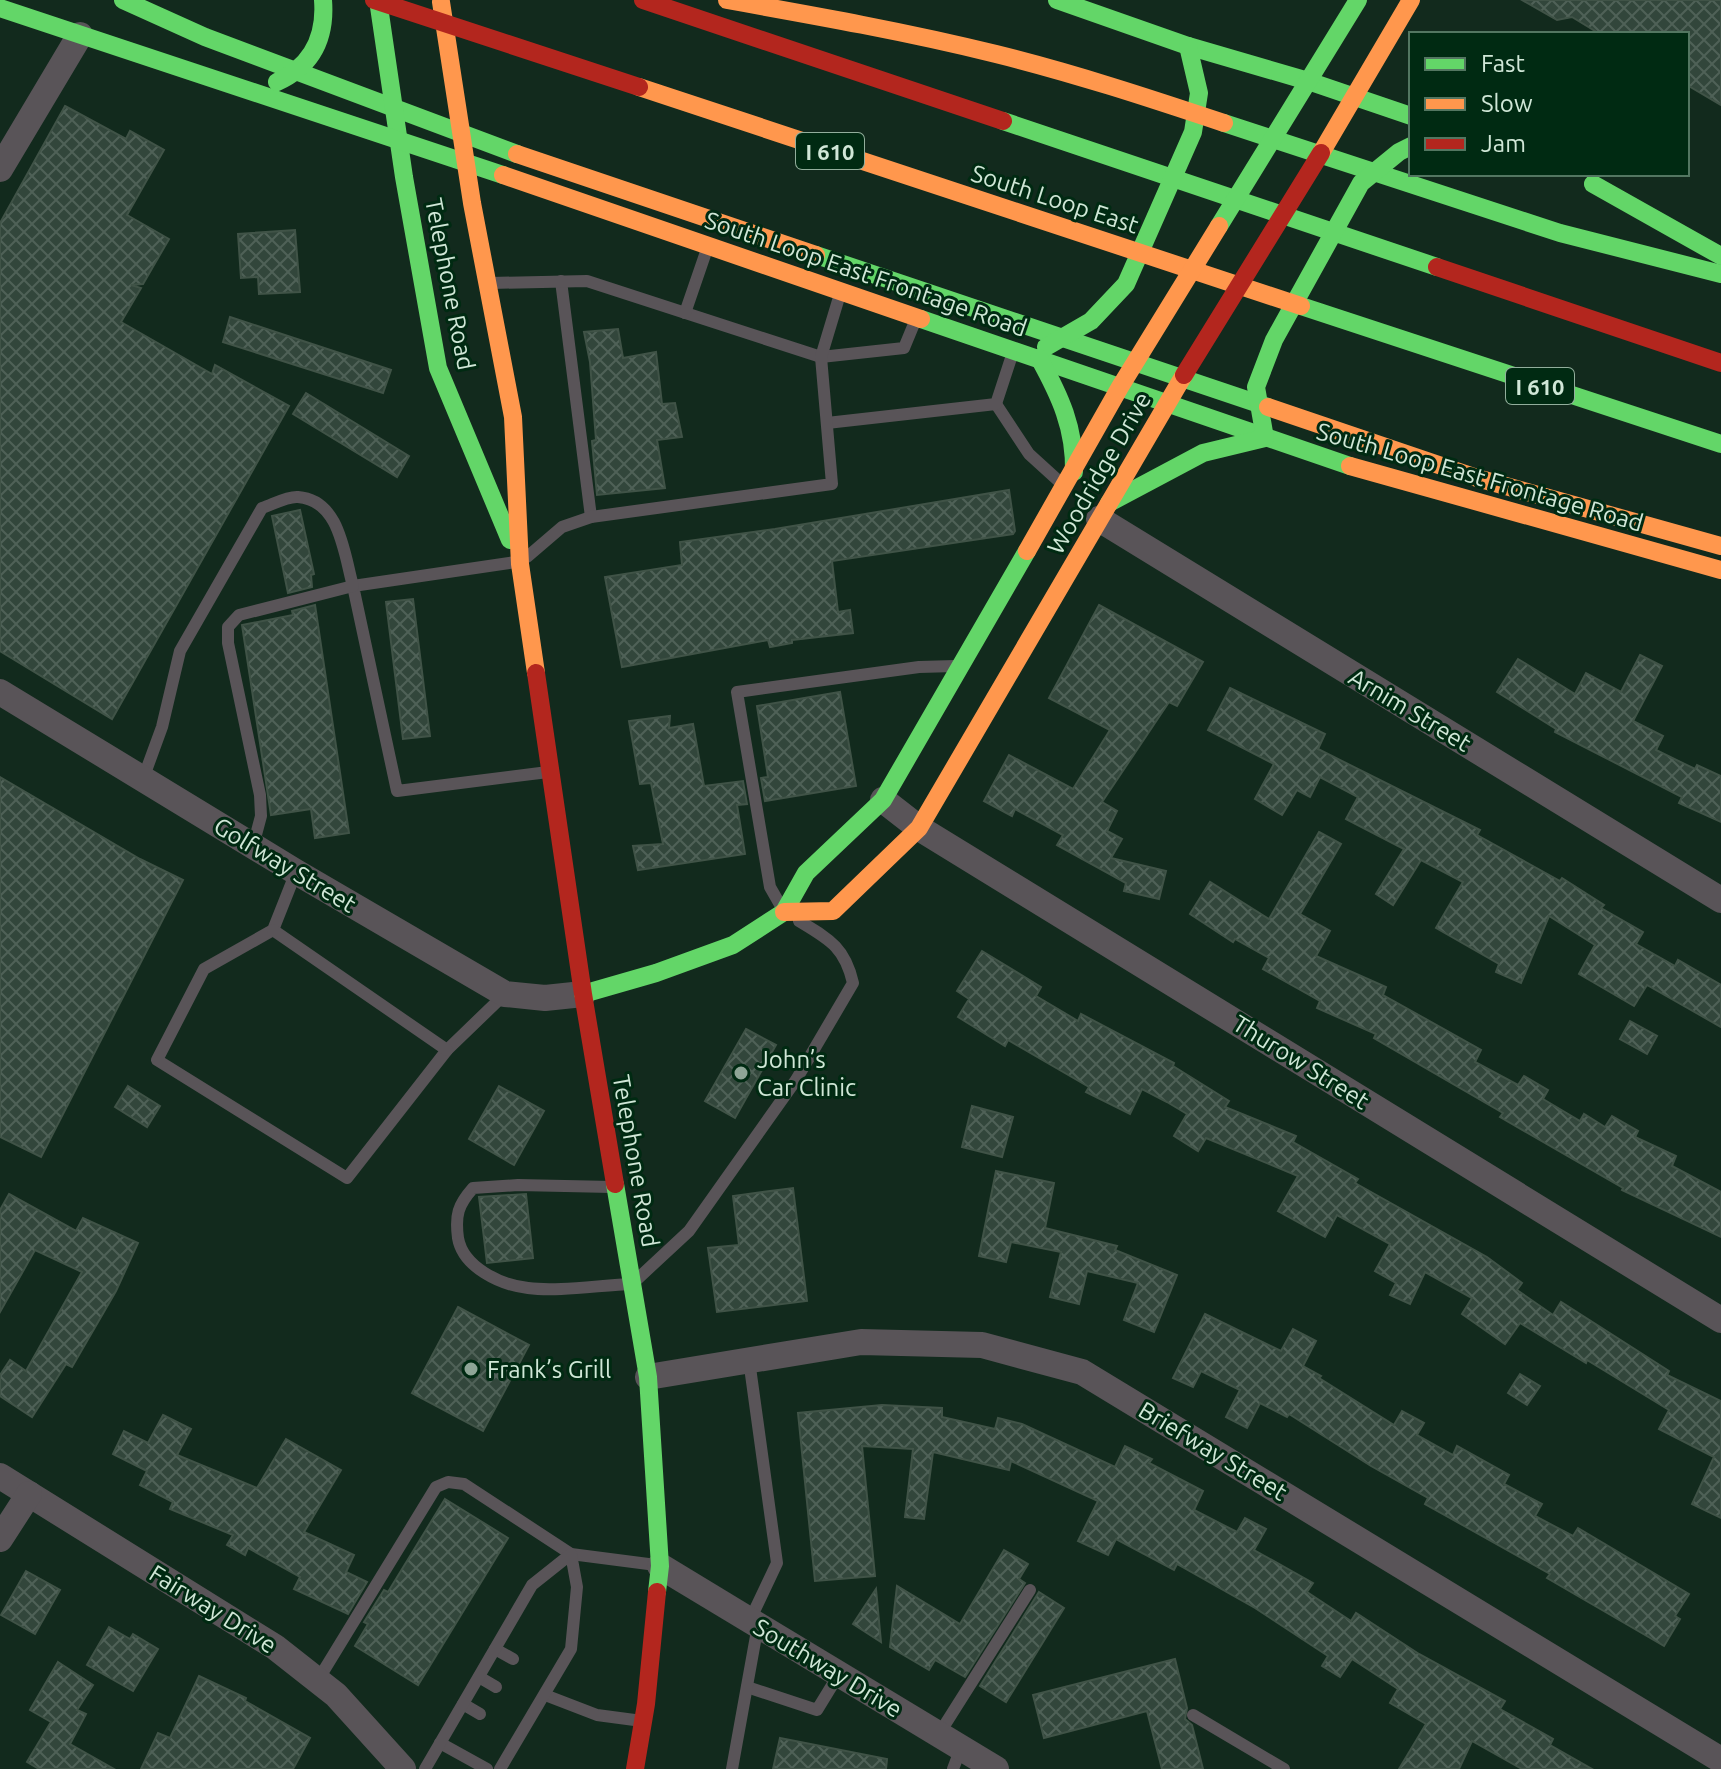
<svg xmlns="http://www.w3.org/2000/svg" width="1721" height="1769" font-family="Ubuntu,sans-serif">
<defs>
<pattern id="building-cross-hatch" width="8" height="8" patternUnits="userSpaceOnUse" patternTransform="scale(2)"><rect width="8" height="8" fill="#32463b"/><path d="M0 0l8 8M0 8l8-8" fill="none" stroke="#4f6157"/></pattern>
</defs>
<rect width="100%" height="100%" fill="#122a1d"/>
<g fill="url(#building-cross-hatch)" stroke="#405347" stroke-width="2">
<polygon points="1522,0 1721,0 1721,105 1687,85 1687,34 1600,34 1572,17 1557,20"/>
<polygon points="65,106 126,139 130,131 164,150 127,215 169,239 143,284 131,285 141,288 121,322 212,374 215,365 289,406 112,719 0,651 0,223"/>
<polygon points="295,230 300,292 259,294 258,277 241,278 238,234"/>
<polygon points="230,317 391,370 383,393 223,342"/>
<polygon points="618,329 623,358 656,352 662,404 675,403 682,437 657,440 665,488 597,495 592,441 596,440 590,362 584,332"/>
<polygon points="306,393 409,456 397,477 293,414"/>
<polygon points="1009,490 1015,531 1013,534 832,561 838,612 850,610 853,633 792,640 792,643 770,647 768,640 622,667 605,577 682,565 680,542 775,529"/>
<polygon points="300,510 314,574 311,575 312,587 288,593 272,516"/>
<polygon points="413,599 430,736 403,739 386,602"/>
<polygon points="315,605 349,833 315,838 311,809 271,815 242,625 293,615 292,611"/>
<polygon points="1099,605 1203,662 1177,706 1169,702 1102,802 1117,811 1107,831 1122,839 1111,858 1166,871 1159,899 1124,891 1126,883 1057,845 1063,835 1015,809 1012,816 984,801 1009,755 1073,789 1110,730 1049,698"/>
<polygon points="1640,655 1662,666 1633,721 1663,736 1656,750 1695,769 1697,765 1721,776 1721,822 1679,803 1682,797 1555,732 1556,729 1497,692 1518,659 1575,694 1586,673 1621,692"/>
<polygon points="1230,688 1325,734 1318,749 1480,830 1477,835 1560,881 1562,878 1604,905 1601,908 1643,932 1636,944 1675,966 1678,960 1721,985 1721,1027 1647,985 1634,1006 1579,974 1595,945 1549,916 1521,983 1496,972 1499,964 1436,928 1463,882 1421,860 1393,905 1376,894 1404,849 1346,819 1358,797 1320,777 1310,797 1297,790 1282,815 1255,799 1274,764 1208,730"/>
<polygon points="840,692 856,786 765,801 761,778 768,777 757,706"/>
<polygon points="670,716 669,728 693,724 704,786 743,781 747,804 737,805 745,854 638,870 633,846 663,844 651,783 640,784 629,721"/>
<polygon points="0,777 140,859 183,880 41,1157 0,1137"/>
<polygon points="1319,832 1341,844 1300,914 1330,931 1316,956 1386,987 1383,995 1481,1050 1475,1062 1518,1085 1524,1076 1548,1090 1543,1099 1580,1121 1584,1114 1605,1127 1612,1116 1638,1131 1635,1137 1676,1156 1672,1166 1721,1192 1721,1237 1622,1190 1623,1188 1500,1117 1503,1113 1374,1038 1376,1034 1317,1008 1320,1001 1263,969 1269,958 1235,939 1233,942 1190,914 1210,882 1269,919"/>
<polygon points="982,951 1041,987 1036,996 1078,1021 1081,1014 1174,1063 1173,1066 1229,1101 1225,1107 1296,1136 1293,1142 1358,1179 1355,1183 1487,1257 1522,1283 1517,1290 1553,1315 1561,1302 1669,1371 1667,1375 1721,1401 1721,1518 1692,1504 1714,1457 1659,1429 1669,1410 1587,1360 1586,1363 1520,1323 1505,1344 1462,1314 1472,1298 1425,1272 1410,1304 1390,1295 1396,1283 1375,1271 1390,1244 1337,1215 1325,1237 1278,1211 1298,1176 1206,1138 1198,1151 1174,1136 1187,1114 1167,1102 1142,1089 1130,1114 1086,1092 1089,1087 1008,1040 1005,1046 958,1017 969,999 957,991"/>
<polygon points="1630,1021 1657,1036 1647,1054 1620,1039"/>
<polygon points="746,1029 776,1045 735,1118 705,1101"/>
<polygon points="128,1086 160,1106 147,1127 115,1107"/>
<polygon points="499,1086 544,1111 514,1165 469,1139"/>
<polygon points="972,1106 1013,1117 1002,1157 962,1147"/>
<polygon points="996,1171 1054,1183 1045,1228 1117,1246 1115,1250 1177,1275 1154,1332 1124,1320 1138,1283 1087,1271 1079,1304 1050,1297 1061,1252 1011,1242 1006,1262 979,1256"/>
<polygon points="793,1188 807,1301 717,1312 708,1248 739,1245 733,1196"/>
<polygon points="9,1194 76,1231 83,1218 138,1243 116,1291 72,1367 66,1364 32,1417 0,1396 0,1375 10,1360 26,1371 82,1272 35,1250 0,1312 0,1210"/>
<polygon points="526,1194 533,1258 487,1263 479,1197"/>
<polygon points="458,1307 529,1345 483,1431 412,1393"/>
<polygon points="1205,1314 1281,1351 1293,1329 1316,1341 1303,1366 1321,1376 1319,1378 1394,1425 1402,1411 1424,1423 1417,1435 1453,1455 1457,1446 1509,1475 1504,1484 1542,1504 1535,1516 1573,1536 1578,1528 1689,1594 1675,1616 1680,1619 1664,1646 1547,1578 1550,1574 1425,1504 1428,1498 1371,1466 1289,1414 1287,1417 1260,1403 1247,1428 1226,1417 1240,1390 1201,1371 1193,1387 1173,1378"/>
<polygon points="1520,1374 1540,1386 1527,1405 1508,1393"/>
<polygon points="882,1405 942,1408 942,1417 995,1429 998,1418 1022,1424 1115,1467 1125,1446 1152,1459 1149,1463 1203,1491 1194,1510 1237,1532 1245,1518 1266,1529 1254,1550 1313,1583 1307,1592 1351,1621 1356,1613 1419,1654 1505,1701 1500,1709 1553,1739 1550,1745 1592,1769 1522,1769 1472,1741 1459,1769 1399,1769 1426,1724 1390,1703 1398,1689 1352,1659 1340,1677 1322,1666 1328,1656 1255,1608 1177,1564 1174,1570 1116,1539 1108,1555 1078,1541 1098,1501 1011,1461 1009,1470 933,1452 924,1519 905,1517 913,1449 862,1446 875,1576 815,1581 798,1413"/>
<polygon points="163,1415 191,1429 177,1455 257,1488 286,1439 341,1470 304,1532 354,1555 346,1572 367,1582 348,1614 294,1589 300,1577 248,1548 245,1555 227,1545 233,1535 170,1509 173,1502 140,1485 147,1471 113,1454 124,1431 148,1443"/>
<polygon points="445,1499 508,1538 418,1685 355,1646 368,1624 364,1622 384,1590 388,1592"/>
<polygon points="1004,1550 1028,1564 1019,1579 1025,1583 965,1677 935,1660 929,1670 890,1647 897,1586 960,1624"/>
<polygon points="26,1571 60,1590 35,1634 1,1615"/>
<polygon points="876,1589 881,1642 853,1624"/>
<polygon points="1039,1592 1064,1608 1006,1702 980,1686"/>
<polygon points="109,1627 130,1639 133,1634 158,1649 133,1691 87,1665"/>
<polygon points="1175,1659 1187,1708 1185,1719 1192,1725 1203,1769 1162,1769 1147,1711 1044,1738 1033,1695"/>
<polygon points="58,1662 93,1685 77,1710 86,1714 70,1744 114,1769 39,1769 27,1762 51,1722 30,1710"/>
<polygon points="199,1676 246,1698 245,1701 310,1738 293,1769 141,1769 158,1733 170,1738"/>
<polygon points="780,1738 887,1759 886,1769 773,1769"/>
</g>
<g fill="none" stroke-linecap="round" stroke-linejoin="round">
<g stroke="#595458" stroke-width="12">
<polyline points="561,281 591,517"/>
<polyline points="491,283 587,281 821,357 904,348 916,319"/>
<polyline points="685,313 707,249"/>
<polyline points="996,404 1029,454 1062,484"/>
<polyline points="827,423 996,404 1013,352"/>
<polyline points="527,557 562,527 591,517 832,484 821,357 840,294"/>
<polyline points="516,562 353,586 397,791 548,772"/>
<path d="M143,779L162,727L180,651L262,508C272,505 287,496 298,497C340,500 344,554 353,586L239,615L228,627V643L260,795L261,816L253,846"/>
<polyline points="296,872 273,930 204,969 157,1060 347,1178 447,1050 505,994"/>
<polyline points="782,908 770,887 737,692 919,667 955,666"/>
<polyline points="273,930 447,1050"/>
<path d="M612,1187L518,1185L473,1188C458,1205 455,1215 458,1238C463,1267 500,1285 528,1288C558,1292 601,1285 632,1284L689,1231L796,1080L853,983C845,947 829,939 799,921"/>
<polyline points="749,1360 777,1563 750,1620"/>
<polyline points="495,1649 513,1659"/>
<polyline points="479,1677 496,1687"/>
<polyline points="318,1680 436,1487 448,1482 464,1484 571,1554 656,1565"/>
<polyline points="747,1687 817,1710 839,1674"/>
<polyline points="545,1695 597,1715 642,1721"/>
<polyline points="463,1704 480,1714"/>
<polyline points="1193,1715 1284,1769"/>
<polyline points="939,1734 1030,1590"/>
<polyline points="440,1743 487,1769"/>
<polyline points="425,1769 532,1585 571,1554 577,1587 571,1649 500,1769"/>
<polyline points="732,1769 758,1625"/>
<polyline points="953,1769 961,1748"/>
</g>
<g stroke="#595458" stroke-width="26">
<polyline points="0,169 80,35"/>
<polyline points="1099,519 1721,900"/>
<polyline points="0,692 296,872 505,994 545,998 583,994"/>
<polyline points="883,800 919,828 1721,1320"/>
<polyline points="648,1377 861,1342 982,1345 1082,1372 1721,1760"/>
<polyline points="0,1476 275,1647 336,1695 403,1769"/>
<polyline points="0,1539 29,1494"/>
<polyline points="660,1566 996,1769"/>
</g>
<g stroke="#63d668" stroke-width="18">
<polyline points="123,0 205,37 517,154"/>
<polyline points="378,0 404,177 438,368 510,540"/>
<polyline points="1057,0 1188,46 1308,81 1411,116"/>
<polyline points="0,8 503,175"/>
<path d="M277,82C312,66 326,38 323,0"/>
<polyline points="1003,121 1437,267"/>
<polyline points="1224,123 1560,233 1721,274"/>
<polyline points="1593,184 1721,256"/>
<polyline points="1219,226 1358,0"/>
<polyline points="816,255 1268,407"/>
<polyline points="1301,306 1721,444"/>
<polyline points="921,319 1350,466"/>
<polyline points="1046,347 1091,321 1126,284 1193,132 1199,93 1188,46"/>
<path d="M1039,358C1060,396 1075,428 1074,472"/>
<polyline points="1109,503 1203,453 1265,438 1256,387 1274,340 1361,183 1399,152 1411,146"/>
<polyline points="583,994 656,973 733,945 784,912 806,873 883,800 1027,551"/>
<polyline points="615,1184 648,1377 660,1566 657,1592"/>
</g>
<g stroke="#ff974d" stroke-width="18">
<path d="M727,0C817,16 907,32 996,54C1073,73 1149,98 1224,123"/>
<polyline points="441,2 472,203 513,417 520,564 536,673"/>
<polyline points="639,87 1301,306"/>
<polyline points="1321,153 1411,0"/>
<polyline points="517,154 816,255"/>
<polyline points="503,175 921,319"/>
<polyline points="1268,407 1477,478 1721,546"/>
<polyline points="1350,466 1721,570"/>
<polyline points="1027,551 1120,387 1219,226"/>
<polyline points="784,912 833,911 919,828 1184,375"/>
</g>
<g stroke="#b3261e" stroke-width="18">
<polyline points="374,0 639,87"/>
<polyline points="643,0 1003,121"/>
<polyline points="1437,267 1721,363"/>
<polyline points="1184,375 1321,153"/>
<polyline points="536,673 583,994 615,1184"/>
<polyline points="635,1769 646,1704 657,1592"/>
</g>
</g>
<g fill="#8ea596" stroke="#002a12" stroke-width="3">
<circle cx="741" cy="1073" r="8"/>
<circle cx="471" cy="1369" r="8"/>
</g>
<g text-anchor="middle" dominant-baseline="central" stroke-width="6" stroke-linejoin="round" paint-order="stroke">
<g fill="#002a12" stroke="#92ae9c" stroke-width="2">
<rect x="796" y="133" width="68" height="36" rx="6"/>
<rect x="1506" y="368" width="68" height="36" rx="6"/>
</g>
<g font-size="22" font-weight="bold" fill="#d0e7d7">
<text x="830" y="151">I 610</text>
<text x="1540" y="386">I 610</text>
</g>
<g font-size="24" fill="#d0e7d7" stroke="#002a12">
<text transform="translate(1055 199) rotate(18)">South Loop East</text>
<text transform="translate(866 274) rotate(19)">South Loop East Frontage Road</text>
<text transform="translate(450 284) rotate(79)">Telephone Road</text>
<text transform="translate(1099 473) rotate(-60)">Woodridge Drive</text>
<text transform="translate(1480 477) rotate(16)">South Loop East Frontage Road</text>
<text transform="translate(1410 710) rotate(31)">Arnim Street</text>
<text transform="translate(285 865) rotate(31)">Golfway Street</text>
<text transform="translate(1301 1062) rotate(32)">Thurow Street</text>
<text transform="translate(636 1161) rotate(80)">Telephone Road</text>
<text transform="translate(1213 1451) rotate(31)">Briefway Street</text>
<text transform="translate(213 1609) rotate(32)">Fairway Drive</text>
<text transform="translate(828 1668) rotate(31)">Southway Drive</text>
</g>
<g font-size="24" fill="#d0e7d7" stroke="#002a12" text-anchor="start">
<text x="757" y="1059">John’s<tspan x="757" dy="28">Car Clinic</tspan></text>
<text x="487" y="1369">Frank’s Grill</text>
</g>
</g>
<rect x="1409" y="32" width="280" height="144" fill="#002a12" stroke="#537661" stroke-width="2"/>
<rect x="1425" y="58" width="40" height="12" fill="#63d668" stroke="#537661" stroke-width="2"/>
<text x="1481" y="72" font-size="24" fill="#d0e7d7">Fast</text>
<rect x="1425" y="98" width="40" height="12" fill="#ff974d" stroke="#537661" stroke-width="2"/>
<text x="1481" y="112" font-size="24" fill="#d0e7d7">Slow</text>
<rect x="1425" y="138" width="40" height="12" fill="#b3261e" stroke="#537661" stroke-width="2"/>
<text x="1481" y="152" font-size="24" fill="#d0e7d7">Jam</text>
</svg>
